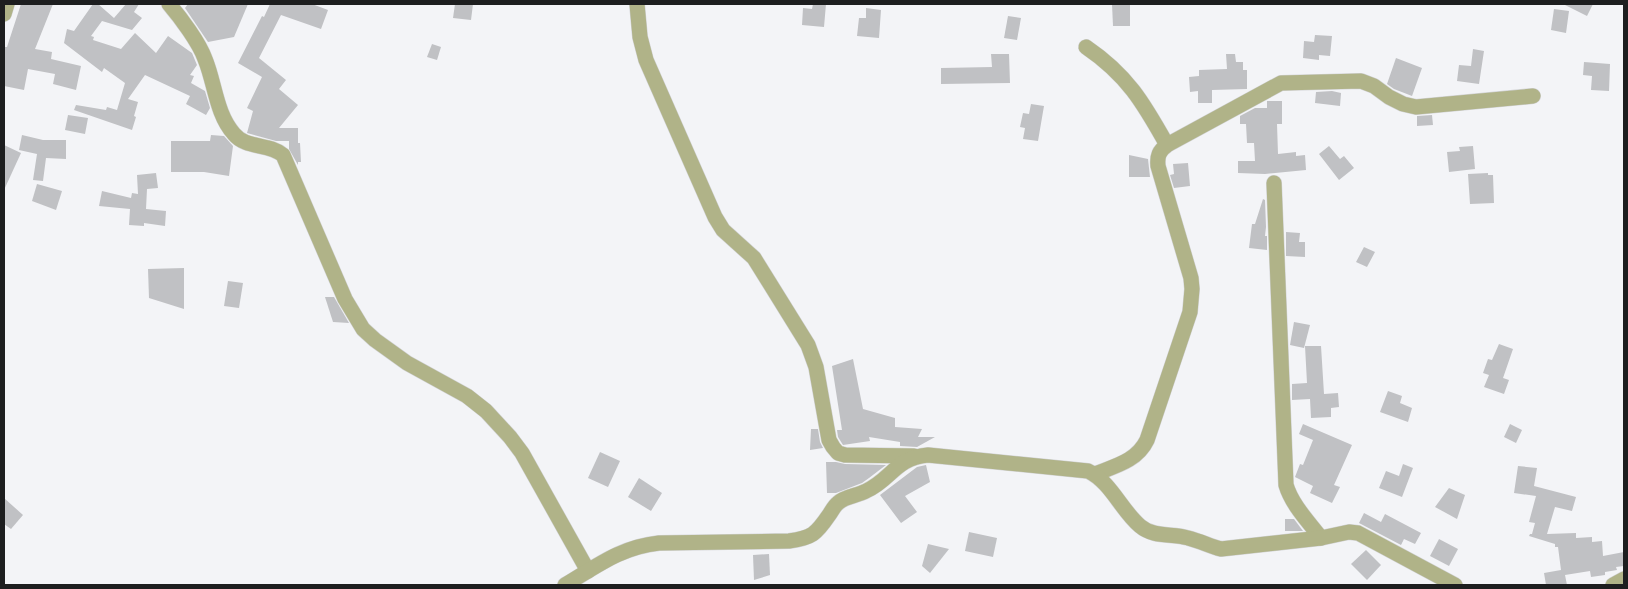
<svg xmlns="http://www.w3.org/2000/svg" width="1628" height="589" font-family="Quicksand,sans-serif">
<rect width="100%" height="100%" fill="#f3f4f7"/>
<g fill="#c0c1c4">
<polygon points="21,4 53,4 35,49 52,52 51,59 81,66 76,90 53,84 55,74 28,69 24,90 4,86 4,47 7,47"/>
<polygon points="93,4 98,4 114,18 126,4 139,4 134,12 142,18 132,30 102,21 91,36 94,37 93,40 121,49 135,33 156,53 168,36 192,53 197,65 190,75 194,76 191,83 205,91 210,108 206,115 186,104 190,96 145,75 128,99 138,102 134,116 136,117 132,130 74,110 76,105 106,110 107,107 117,110 125,83 104,68 102,72 64,43 67,29 74,31"/>
<polygon points="188,4 248,4 234,37 208,42 185,8"/>
<polygon points="270,4 312,4 328,10 321,29 281,15 259,58 286,80 279,89 298,105 279,128 298,128 298,143 300,143 301,162 298,162 298,165 289,149 289,141 276,141 247,133 253,111 247,108 262,77 238,63 262,16 264,17"/>
<polygon points="455,4 473,4 471,20 453,18"/>
<polygon points="813,4 826,4 824,27 802,25 803,8 812,9"/>
<polygon points="1112,4 1130,4 1130,26 1113,26"/>
<polygon points="1563,4 1593,4 1587,16"/>
<polygon points="866,8 881,10 879,38 857,36 859,18 866,18"/>
<polygon points="1554,9 1569,11 1566,33 1551,30"/>
<polygon points="1008,16 1021,18 1017,40 1004,38"/>
<polygon points="1315,35 1332,36 1330,56 1319,55 1319,60 1303,58 1304,41 1314,42"/>
<polygon points="432,44 441,47 437,60 427,57"/>
<polygon points="1473,49 1484,51 1479,84 1457,81 1459,65 1471,66"/>
<polygon points="991,54 1009,54 1010,83 941,84 941,68 992,67"/>
<polygon points="1226,54 1235,54 1236,62 1243,62 1243,70 1247,70 1247,89 1212,90 1212,103 1198,103 1198,91 1190,92 1189,77 1199,76 1199,70 1227,69"/>
<polygon points="1396,58 1422,68 1412,96 1394,89 1387,84"/>
<polygon points="1584,62 1610,64 1609,91 1591,90 1592,76 1583,75"/>
<polygon points="1332,91 1341,93 1340,106 1315,103 1316,92"/>
<polygon points="1267,101 1282,101 1282,124 1277,124 1278,154 1296,152 1296,156 1305,155 1306,170 1265,174 1238,173 1238,161 1255,161 1254,143 1247,143 1246,124 1240,124 1240,116 1255,108 1267,108"/>
<polygon points="1031,104 1044,106 1038,141 1023,139 1025,128 1020,127 1023,113 1029,114"/>
<polygon points="68,115 88,118 85,134 65,130"/>
<polygon points="1432,115 1433,125 1417,126 1417,116"/>
<polygon points="22,135 43,140 66,140 66,159 46,158 43,181 33,180 37,154 19,150"/>
<polygon points="211,135 224,136 233,146 229,176 204,172 171,172 171,141 210,141"/>
<polygon points="4,145 21,153 4,190"/>
<polygon points="1329,146 1340,159 1344,156 1354,168 1339,180 1319,154"/>
<polygon points="1473,146 1475,169 1449,172 1447,152 1460,151 1459,147"/>
<polygon points="1129,155 1148,159 1150,177 1129,177"/>
<polygon points="1188,163 1190,186 1174,188 1170,175 1174,174 1173,164"/>
<polygon points="156,173 158,188 147,189 146,209 166,211 165,226 144,223 144,226 129,225 130,209 99,206 102,191 131,198 132,193 138,194 137,175"/>
<polygon points="1488,173 1488,175 1493,175 1494,203 1470,204 1468,174"/>
<polygon points="37,184 62,191 56,210 32,201"/>
<polygon points="1263,199 1265,200 1266,227 1265,236 1267,236 1267,250 1249,248 1252,224 1255,224"/>
<polygon points="1286,232 1300,233 1299,242 1305,242 1305,257 1286,256"/>
<polygon points="1364,247 1375,252 1367,267 1356,262"/>
<polygon points="184,268 184,309 149,298 148,269"/>
<polygon points="228,281 243,283 239,308 224,306"/>
<polygon points="325,297 334,297 349,323 333,322"/>
<polygon points="1294,322 1310,325 1304,348 1290,345"/>
<polygon points="1499,344 1513,349 1503,378 1509,380 1504,394 1484,387 1489,375 1483,373 1488,359 1492,360"/>
<polygon points="1305,346 1321,346 1324,394 1338,393 1339,407 1331,408 1331,417 1311,418 1310,399 1292,400 1292,384 1307,383"/>
<polygon points="853,359 863,409 895,418 895,427 922,429 918,437 935,437 917,447 900,446 900,442 869,437 870,441 843,445 838,437 837,430 842,430 832,366"/>
<polygon points="1388,391 1402,396 1400,403 1412,408 1408,422 1380,412"/>
<polygon points="1303,424 1352,445 1334,485 1340,487 1332,503 1310,493 1313,486 1295,477 1300,464 1303,465 1313,440 1299,434"/>
<polygon points="1510,424 1522,430 1516,443 1504,437"/>
<polygon points="811,429 818,429 820,442 823,448 810,450"/>
<polygon points="600,452 620,461 608,487 588,478"/>
<polygon points="826,462 836,462 845,464 886,465 869,478 862,483 836,493 827,493"/>
<polygon points="1403,464 1413,468 1402,497 1379,488 1386,471 1399,476"/>
<polygon points="926,465 930,482 905,496 917,512 901,523 880,495 917,467"/>
<polygon points="1518,466 1537,468 1534,486 1576,497 1572,511 1555,507 1547,534 1576,533 1576,538 1592,537 1592,542 1602,541 1603,556 1624,552 1624,566 1616,567 1617,570 1605,572 1605,575 1591,577 1590,571 1565,575 1567,585 1546,585 1544,573 1561,570 1558,547 1555,547 1555,544 1529,536 1530,534 1532,534 1535,523 1529,522 1536,496 1514,493"/>
<polygon points="639,478 662,493 651,511 628,497"/>
<polygon points="1449,488 1465,495 1457,519 1435,507"/>
<polygon points="4,498 23,515 11,529 4,524"/>
<polygon points="1364,513 1381,522 1385,514 1421,533 1415,544 1404,539 1401,545 1359,523"/>
<polygon points="1285,519 1294,519 1303,531 1285,531"/>
<polygon points="969,532 997,538 993,557 965,551"/>
<polygon points="1439,539 1458,549 1449,566 1430,556"/>
<polygon points="928,544 949,549 930,573 922,566"/>
<polygon points="1366,550 1381,565 1367,580 1351,564"/>
<polygon points="769,554 770,575 754,580 753,555"/>
</g>
<g fill="none" stroke-linecap="round" stroke-linejoin="round">
<g stroke="#d1d2d4" stroke-width="16">
<g id="minor">
<path d="M169,4C180,17 199,42 205,59C215,83 216,114 234,134C246,149 269,143 283,155L345,299L363,329L375,340L407,363L467,396L486,411L510,437L522,453L588,571"/>
<polyline points="637,4 640,37 646,60 715,217 723,230 754,258 808,345 816,367 829,440 833,447 838,453 845,455 914,456"/>
<polyline points="4,14 7,4"/>
<path d="M1086,47C1127,75 1143,102 1167,145"/>
<path d="M1274,183L1286,485C1292,505 1308,521 1321,538"/>
<path d="M1095,474C1115,466 1137,461 1147,440L1190,312L1192,289L1191,278L1158,166C1157,156 1159,151 1167,145L1281,83L1361,81L1374,86L1389,97L1403,104L1416,107L1533,96"/>
<path d="M565,585C597,566 621,547 659,543L789,541C812,538 816,534 829,515C832,511 834,506 838,503C845,496 857,496 866,491C891,480 895,458 928,455L1088,471C1111,482 1121,510 1140,526C1154,538 1173,533 1188,538C1200,541 1210,546 1221,549L1321,538L1349,532L1358,533L1455,585"/>
<polyline points="1613,585 1624,579"/>
</g>
</g>
<use href="#minor" stroke="#b0b388" stroke-width="15"/>
</g>
<rect width="1628" height="589" fill="none" stroke="#1d1e1f" stroke-width="10"/>
</svg>
